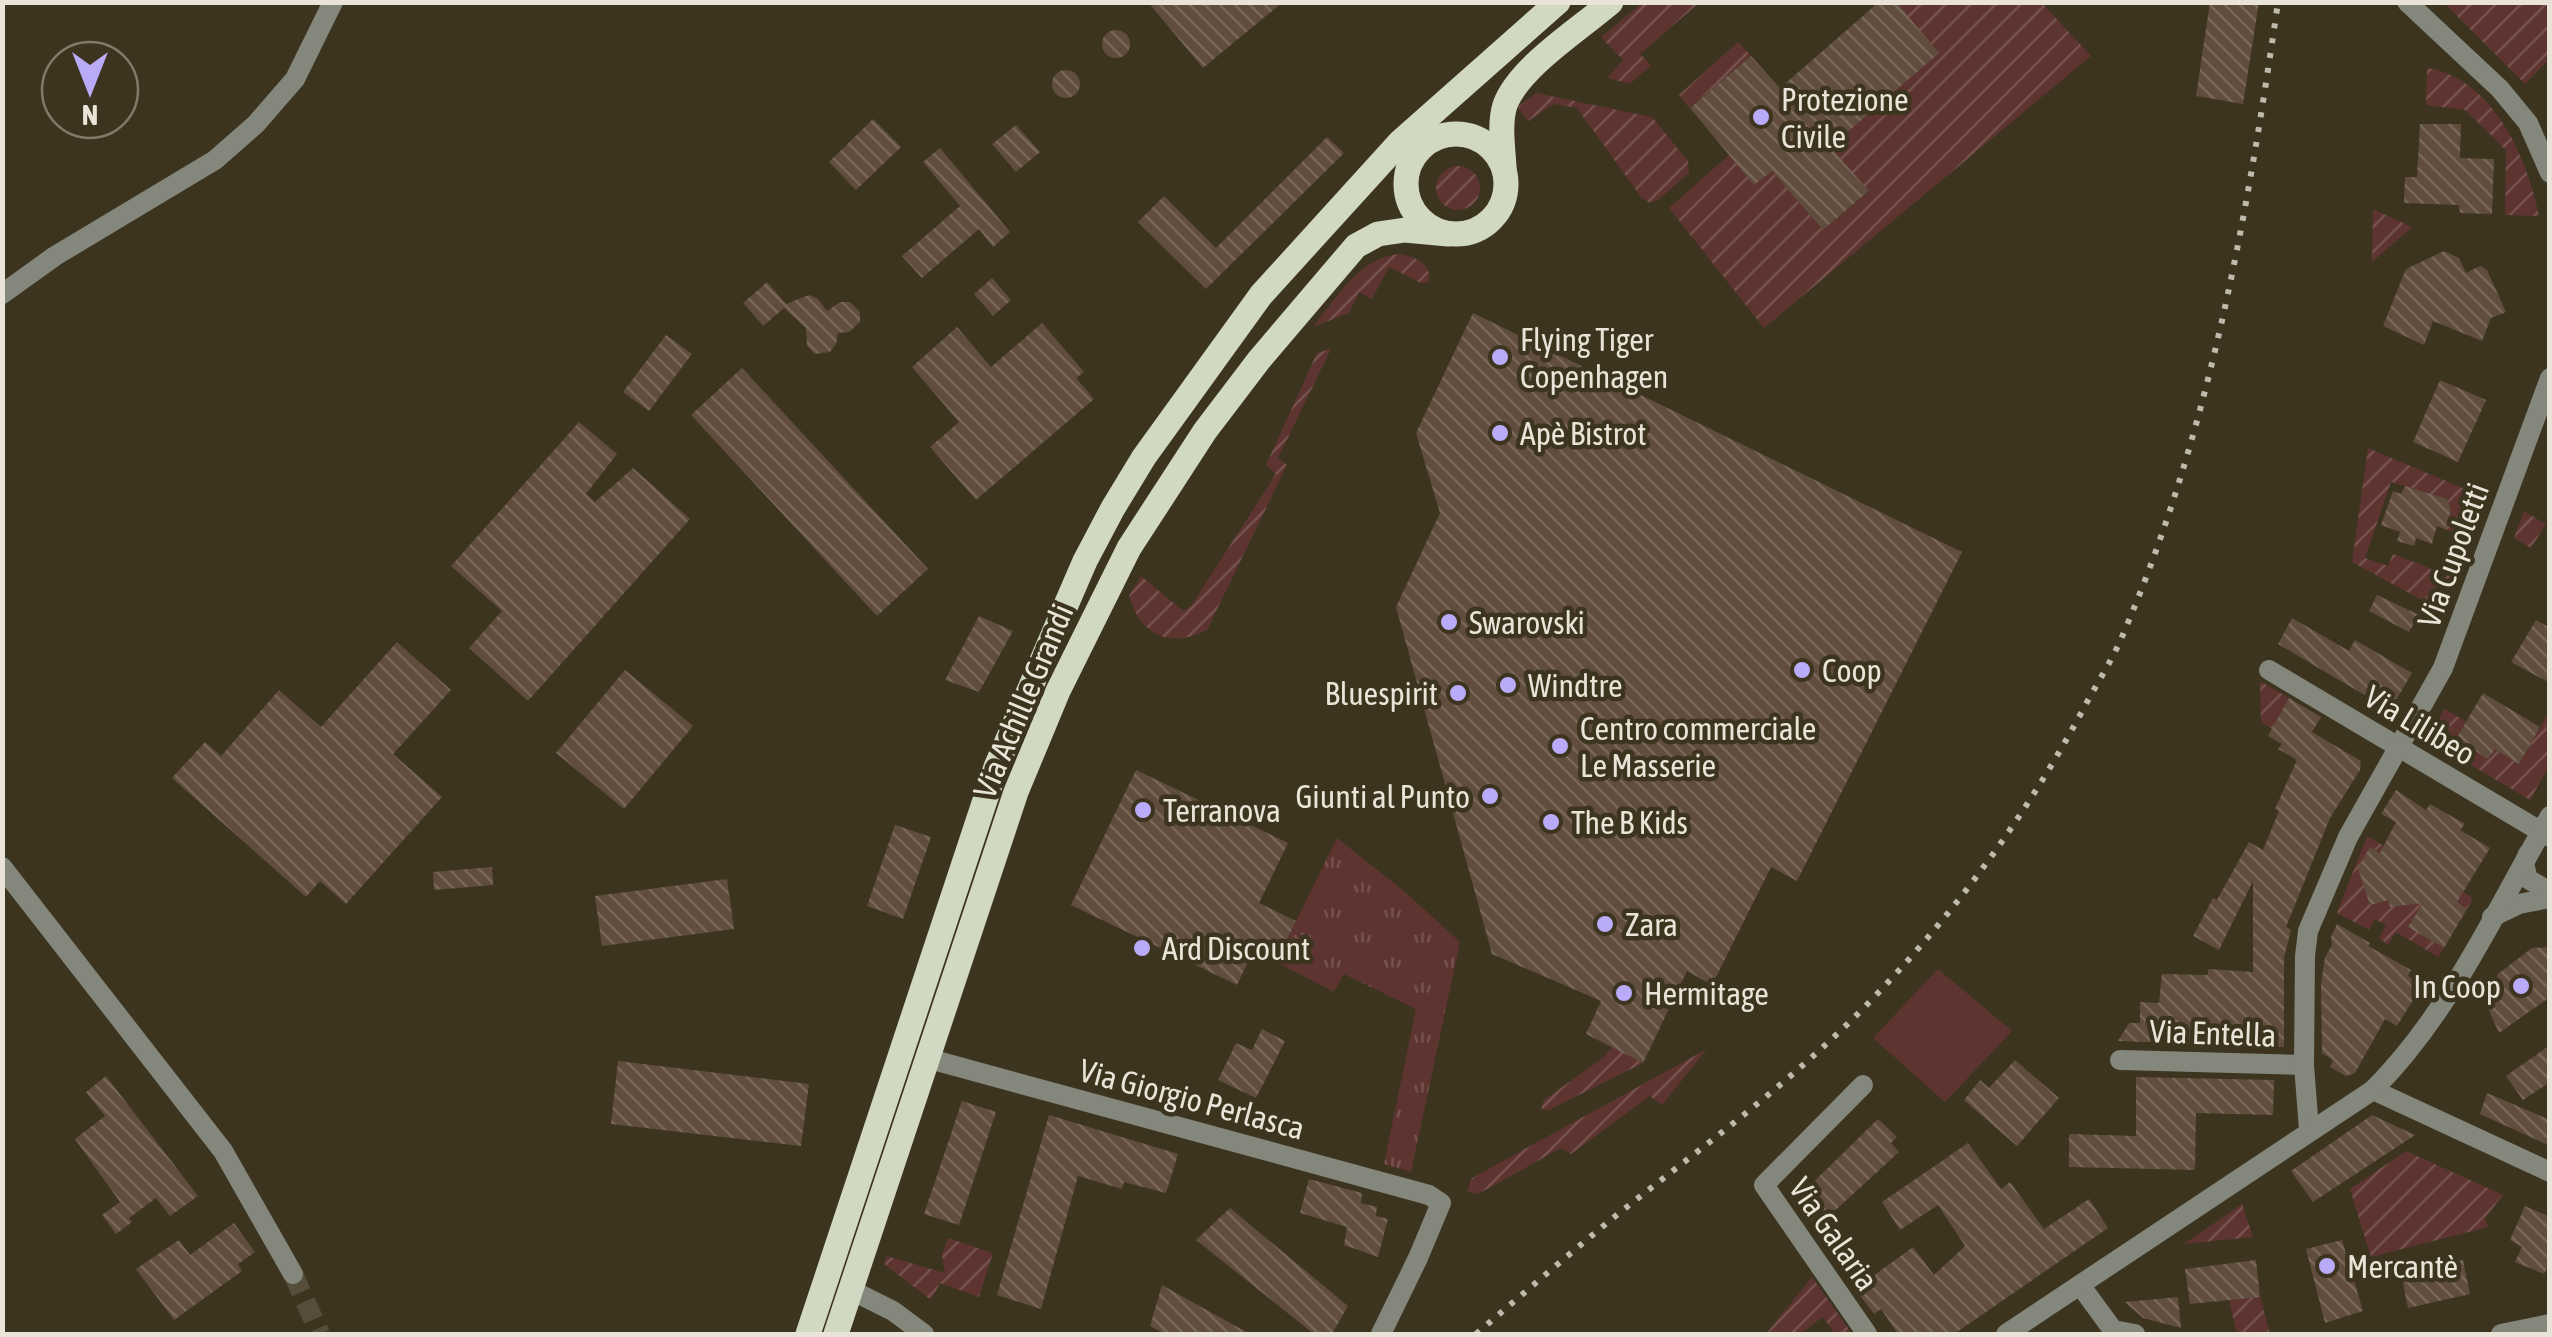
<svg xmlns="http://www.w3.org/2000/svg" width="2552" height="1337" font-family="'Asap Condensed',sans-serif">
<defs>
<pattern id="grass-tufts" width="24" height="20" patternUnits="userSpaceOnUse" patternTransform="scale(2.5)"><rect width="24" height="20" fill="#5e3430"/><path d="M3 7l-1-3M5 7V3M7 7l1-3M15 17l-1-3M17 17v-4M19 17l1-3" fill="none" stroke="#75514d"/></pattern>
<pattern id="garden-furrows" width="10" height="10" patternUnits="userSpaceOnUse" patternTransform="scale(2.5)"><rect width="10" height="10" fill="#5e3430"/><path d="M-1 1l2-2M0 10L10 0M9 11l2-2" fill="none" stroke="#75514d"/></pattern>
<pattern id="building-back-hatch" width="6" height="6" patternUnits="userSpaceOnUse" patternTransform="scale(2.5)"><rect width="6" height="6" fill="#614d3e"/><path d="M-1 5l2 2M0 0l6 6M5-1l2 2" fill="none" stroke="#786659"/></pattern>
</defs>
<rect width="100%" height="100%" fill="#3c341f"/>
<polygon fill="url(#grass-tufts)" points="1337,838 1405,892 1460,942 1411,1172 1384,1164 1416,1009 1344,974 1334,992 1276,962"/>
<polygon fill="#5e3430" points="1938,969 2012,1031 1945,1102 1873,1038"/>
<g fill="url(#garden-furrows)" fill-rule="evenodd">
<polygon points="1642,3 1699,3 1640,54 1651,65 1630,84 1607,78 1623,60 1601,37"/>
<polygon points="1896,3 2042,3 2091,56 1764,328 1669,208 1729,155 1754,184 1772,171 1823,230 1869,192 1814,128 1938,53"/>
<polygon points="2444,3 2549,3 2549,59 2525,84"/>
<polygon points="1738,42 1751,56 1689,108 1679,95"/>
<path d="M2427,68C2493,78 2528,159 2539,216L2505,215L2506,150L2465,110L2426,105Z"/>
<polygon points="1536,93 1652,117 1688,161 1689,173 1659,199 1650,203 1641,197 1577,108 1553,104 1528,121 1518,107"/>
<circle cx="1458" cy="188" r="22"/>
<polygon points="2373,209 2412,227 2372,262"/>
<path d="M1399,254C1415,257 1434,263 1428,283H1421L1389,267L1372,299L1359,292L1349,313L1313,327C1336,298 1359,258 1399,254Z"/>
<path d="M1331,349L1278,458L1287,465L1207,630C1170,649 1141,636 1129,596L1141,576L1183,611L1191,606L1276,474L1266,465L1317,353Z"/>
<polygon points="2368,448 2484,497 2462,556 2452,551 2458,534 2445,529 2451,510 2447,499 2391,482 2365,558 2388,566 2393,554 2439,572 2434,583 2440,586 2447,573 2455,576 2442,611 2352,562"/>
<polygon points="2524,511 2546,524 2531,548 2514,538"/>
<polygon points="2260,681 2289,698 2272,729 2261,722"/>
<polygon points="2444,709 2466,721 2456,739 2495,749 2519,764 2549,712 2549,766 2530,800 2427,739"/>
<path d="M2367,836L2473,898L2467,909L2432,888L2408,927L2444,948L2438,957L2396,932L2388,945L2379,938L2386,925L2375,919L2369,930L2337,913ZM2370,847L2414,872L2389,900L2371,905Z"/>
<polygon points="1612,1047 1643,1063 1549,1110 1541,1109 1544,1100 1603,1058"/>
<polygon points="1707,1049 1662,1105 1650,1096 1571,1154 1561,1148 1478,1194 1467,1191 1472,1178"/>
<polygon points="2406,1151 2503,1195 2485,1218 2488,1227 2371,1257 2350,1189"/>
<polygon points="2242,1204 2253,1237 2184,1244"/>
<polygon points="948,1238 993,1253 979,1297 940,1283 931,1300 884,1264 887,1256 945,1273 942,1255"/>
<polygon points="1812,1277 1852,1334 1835,1334 1823,1317 1800,1334 1766,1334"/>
<polygon points="2260,1297 2270,1334 2237,1334 2229,1300"/>
</g>
<g fill="url(#building-back-hatch)">
<polygon points="1148,2 1283,2 1203,68"/>
<polygon points="1879,2 1896,2 1939,53 1830,147 1869,191 1823,230 1772,171 1754,185 1690,108 1751,56 1780,88"/>
<polygon points="2210,2 2259,2 2243,104 2196,96"/>
<circle cx="1116" cy="44" r="14"/>
<circle cx="1066" cy="84" r="14"/>
<polygon points="873,119 901,147 856,190 829,162"/>
<polygon points="2420,124 2461,124 2460,158 2494,159 2492,214 2460,213 2459,205 2404,203 2405,177 2417,177"/>
<polygon points="1016,125 1040,152 1016,172 992,144"/>
<polygon points="1327,137 1344,153 1206,289 1138,222 1164,196 1216,248"/>
<polygon points="940,148 1010,232 993,247 979,229 922,278 902,256 960,206 923,162"/>
<polygon points="2444,251 2459,258 2466,273 2480,266 2487,270 2506,312 2491,318 2482,341 2433,321 2424,345 2383,326 2406,269"/>
<polygon points="992,278 1011,300 993,316 974,294"/>
<polygon points="767,282 786,304 809,295 818,299 827,311 840,302 850,302 860,312 860,322 849,332 838,333 836,344 830,352 815,354 807,346 806,328 784,308 763,326 743,303"/>
<polygon points="1473,313 1962,552 1797,881 1771,867 1712,985 1687,971 1643,1063 1586,1034 1601,1001 1492,954 1396,607 1440,513 1416,433"/>
<polygon points="1042,323 1084,372 1076,378 1094,399 976,500 930,447 959,422 912,367 957,327 991,367"/>
<polygon points="666,335 692,354 649,411 623,392"/>
<polygon points="742,368 928,569 877,616 691,415"/>
<polygon points="2440,380 2486,400 2458,462 2413,442"/>
<polygon points="579,422 617,454 586,494 595,502 633,468 690,519 528,701 469,648 502,611 451,566"/>
<polygon points="2405,486 2447,499 2451,510 2445,529 2437,526 2432,544 2416,538 2414,546 2397,541 2400,532 2381,525 2393,491 2401,494"/>
<polygon points="2377,595 2419,615 2409,632 2369,611"/>
<polygon points="979,616 1013,631 979,692 945,680"/>
<polygon points="2292,618 2349,651 2355,640 2412,673 2390,710 2278,644"/>
<polygon points="2536,620 2550,628 2550,683 2511,662"/>
<polygon points="397,642 451,690 393,754 442,797 346,904 320,881 306,897 172,778 205,742 221,756 279,690 321,727"/>
<polygon points="625,670 693,726 624,809 556,753"/>
<polygon points="2483,693 2540,727 2519,764 2495,749 2488,759 2456,739"/>
<polygon points="2289,698 2321,717 2312,732 2361,761 2360,770 2330,818 2286,927 2291,930 2284,958 2284,1047 2118,1041 2129,1023 2140,1023 2140,1002 2159,1003 2162,974 2208,975 2208,969 2253,972 2253,881 2219,950 2193,936 2213,898 2217,900 2249,842 2263,850 2279,811 2275,809 2297,760 2278,749 2282,744 2268,736"/>
<polygon points="1136,770 1288,843 1259,903 1296,921 1276,962 1253,951 1237,985 1071,905"/>
<polygon points="2396,790 2426,810 2430,804 2465,824 2460,830 2490,848 2457,902 2467,909 2444,948 2408,927 2423,903 2390,907 2389,900 2370,905 2358,868 2370,847 2380,853 2396,822 2381,814"/>
<polygon points="895,825 931,837 903,919 867,906"/>
<polygon points="492,867 493,885 434,890 433,872"/>
<polygon points="727,879 734,929 602,946 595,896"/>
<polygon points="2337,924 2370,943 2368,946 2411,970 2408,976 2422,985 2397,1026 2385,1019 2355,1073 2346,1076 2330,1067 2333,1060 2322,1053 2321,984 2325,957 2332,945 2331,937"/>
<polygon points="2550,947 2550,997 2499,1033 2484,999 2498,974 2532,948"/>
<polygon points="1262,1029 1285,1041 1256,1098 1218,1080 1236,1043 1252,1050"/>
<polygon points="2550,1045 2550,1082 2523,1100 2506,1076"/>
<polygon points="2015,1060 2059,1098 2017,1146 1964,1100 1980,1080 1989,1088"/>
<polygon points="618,1061 809,1084 801,1146 611,1124"/>
<polygon points="106,1076 198,1196 170,1216 156,1198 129,1218 132,1222 116,1234 102,1215 120,1202 75,1139 105,1116 86,1092"/>
<polygon points="2136,1077 2274,1080 2273,1115 2196,1113 2195,1170 2069,1167 2069,1134 2136,1136"/>
<polygon points="2487,1093 2550,1120 2550,1146 2480,1114"/>
<polygon points="962,1101 996,1112 959,1225 924,1214"/>
<polygon points="1049,1115 1178,1154 1166,1193 1124,1182 1122,1189 1078,1176 1041,1309 997,1295"/>
<polygon points="2372,1115 2415,1135 2313,1202 2291,1171"/>
<polygon points="1878,1119 1897,1137 1891,1143 1899,1152 1817,1227 1793,1202"/>
<polygon points="1968,1143 2001,1189 2010,1182 2044,1229 2089,1199 2108,1228 1954,1334 1898,1334 1881,1309 1874,1314 1855,1289 1913,1247 1934,1275 1965,1246 1938,1205 1900,1230 1882,1202"/>
<polygon points="1309,1179 1362,1193 1361,1203 1377,1207 1376,1216 1388,1219 1378,1257 1344,1245 1347,1227 1300,1213"/>
<polygon points="2525,1206 2550,1217 2550,1263 2544,1274 2515,1262 2522,1247 2510,1240"/>
<polygon points="1230,1208 1348,1306 1332,1334 1314,1334 1196,1240"/>
<polygon points="234,1223 255,1252 238,1264 242,1271 174,1320 136,1269 179,1240 190,1255"/>
<polygon points="2342,1240 2363,1311 2325,1323 2306,1249"/>
<polygon points="2256,1260 2260,1297 2190,1304 2185,1269"/>
<polygon points="2463,1260 2470,1294 2408,1308 2401,1274"/>
<polygon points="1162,1285 1194,1303 1250,1334 1165,1334 1150,1326"/>
<polygon points="2178,1297 2181,1328 2143,1318 2125,1302"/>
</g>
<g fill="none" stroke-linecap="round" stroke-linejoin="round">
<polyline stroke="#564e3b" stroke-width="20" stroke-dasharray="20 10" stroke-linecap="butt" points="293,1274 320,1334"/>
<g stroke="#84877c" stroke-width="20">
<polyline points="2407,2 2500,89 2528,123 2550,173"/>
<polyline points="2,294 55,256 215,160 256,124 295,79 333,2"/>
<polyline points="2269,670 2550,837"/>
<polyline points="2528,854 2524,864 2528,879 2550,892"/>
<polyline points="2,867 223,1151 293,1274"/>
<polyline points="2492,917 2519,904 2550,898"/>
<polyline points="926,1058 1429,1195 1441,1203 1418,1258 1381,1334"/>
<polyline points="2120,1060 2304,1065"/>
<polyline points="1863,1085 1764,1185 1867,1334"/>
<polyline points="2373,1090 2550,1172"/>
<polyline points="2309,1130 2304,1065 2305,956 2308,931 2348,837 2443,668 2550,378"/>
<polyline points="2080,1285 2113,1330 2135,1334"/>
<polyline points="851,1290 893,1311 924,1334"/>
<polyline points="2501,1334 2550,1324"/>
</g>
<path stroke="#84877c" stroke-width="20" d="M2006,1334L2373,1090C2450,1013 2496,910 2550,816"/>
<g stroke="#d2d9c3" stroke-width="25">
<circle cx="1456" cy="184" r="50"/>
<path d="M1504,167C1503,148 1499,124 1505,105C1519,67 1580,29 1611,2"/>
<polyline points="808,1334 996,767 1085,561 1113,508 1144,457 1261,295 1401,141 1558,2"/>
<polyline points="836,1334 1016,792 1058,691 1129,548 1205,431 1259,360 1356,246 1378,234 1405,230 1448,234"/>
</g>
<path stroke="#c0baac" stroke-width="6" stroke-dasharray="5 10" stroke-linecap="butt" d="M1476,1334C1523,1294 1570,1253 1618,1214C1707,1143 1800,1076 1878,993C1962,904 2029,811 2086,704C2099,680 2114,657 2124,632C2210,431 2247,217 2278,2"/>
</g>
<g fill="#b9abf7" stroke="#3c341f" stroke-width="4">
<circle cx="1761" cy="117" r="10"/>
<circle cx="1500" cy="357" r="10"/>
<circle cx="1500" cy="433" r="10"/>
<circle cx="1449" cy="622" r="10"/>
<circle cx="1802" cy="670" r="10"/>
<circle cx="1508" cy="685" r="10"/>
<circle cx="1458" cy="693" r="10"/>
<circle cx="1560" cy="746" r="10"/>
<circle cx="1490" cy="796" r="10"/>
<circle cx="1143" cy="810" r="10"/>
<circle cx="1551" cy="822" r="10"/>
<circle cx="1605" cy="924" r="10"/>
<circle cx="1142" cy="948" r="10"/>
<circle cx="2521" cy="986" r="10"/>
<circle cx="1624" cy="993" r="10"/>
<circle cx="2327" cy="1266" r="10"/>
</g>
<g text-anchor="middle" dominant-baseline="central" stroke-width="9" stroke-linejoin="round" paint-order="stroke">
<g font-size="32" fill="#e9e4d7" stroke="#3c341f" text-anchor="start">
<text x="1781" y="99">Protezione<tspan x="1781" dy="37">Civile</tspan></text>
<text x="1520" y="339">Flying Tiger<tspan x="1520" dy="37">Copenhagen</tspan></text>
<text x="1520" y="433">Apè Bistrot</text>
<text x="1469" y="622">Swarovski</text>
<text x="1822" y="670">Coop</text>
<text x="1528" y="685">Windtre</text>
<text x="1438" y="693" text-anchor="end">Bluespirit</text>
<text x="1580" y="728">Centro commerciale<tspan x="1580" dy="37">Le Masserie</tspan></text>
<text x="1470" y="796" text-anchor="end">Giunti al Punto</text>
<text x="1163" y="810">Terranova</text>
<text x="1571" y="822">The B Kids</text>
<text x="1625" y="924">Zara</text>
<text x="1162" y="948">Ard Discount</text>
<text x="2501" y="986" text-anchor="end">In Coop</text>
<text x="1644" y="993">Hermitage</text>
<text x="2347" y="1266">Mercantè</text>
</g>
<g font-size="32" fill="#e9e4d7" stroke="#3c341f">
<text transform="translate(2453 555) rotate(-70)">Via Cupoletti</text>
<text transform="translate(1023 701) rotate(-67)">Via Achille Grandi</text>
<text transform="translate(2420 725) rotate(31)">Via Lilibeo</text>
<text transform="translate(2213 1033) rotate(2)">Via Entella</text>
<text transform="translate(1192 1099) rotate(15)">Via Giorgio Perlasca</text>
<text transform="translate(1834 1234) rotate(55)">Via Galaria</text>
</g>
</g>
<rect width="2552" height="1337" fill="none" stroke="#e9e4d7" stroke-width="10"/>
<g transform="translate(90 90) rotate(180)"><circle r="48" fill="#3c341f" stroke="#817a69" stroke-width="2.5"/>
<path d="M0-8L18 38L0 25L-18 38Z" fill="#b9abf7"/>
<text y="-15" font-size="28" font-weight="bold" text-anchor="middle" fill="#e9e4d7">N</text>
</g>
</svg>
